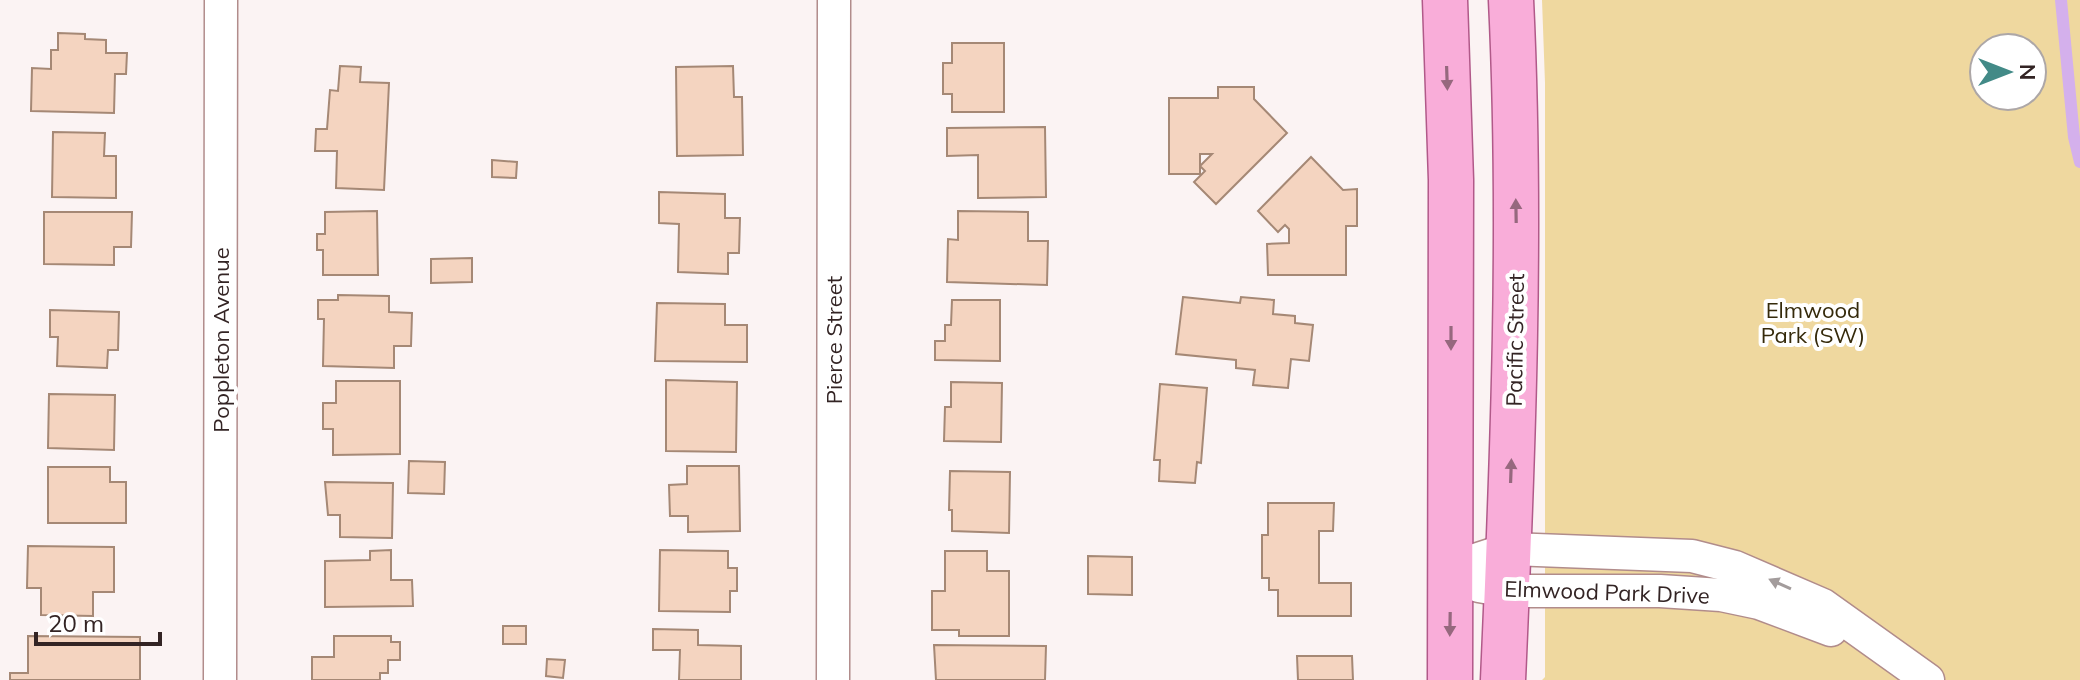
<svg xmlns="http://www.w3.org/2000/svg" width="2080" height="680" font-family="Mulish,sans-serif">
<rect width="100%" height="100%" fill="#fbf3f3"/>
<path fill="#efd89f" fill-rule="evenodd" d="M1542,0H2080V680H1542L1545,677V83ZM1984,48H2032V96H1984Z"/>
<g fill="none" stroke-linecap="round" stroke-linejoin="round">
<polyline stroke="#d4b0ec" stroke-width="12" points="2061,0 2074,137 2080,162"/>
</g>
<g fill="#f4d4c0" stroke="#a58875" stroke-width="2" fill-rule="evenodd">
<polygon points="58,33 85,34 85,39 106,40 106,53 127,53 126,74 115,74 114,113 31,111 32,68 51,69 51,50 58,50"/>
<polygon points="952,43 1004,43 1004,112 952,112 952,94 943,94 943,63 952,63"/>
<polygon points="340,66 361,67 360,82 389,83 384,190 336,188 337,151 315,151 316,129 327,129 330,90 338,91"/>
<polygon points="733,66 734,97 742,97 743,155 677,156 676,67"/>
<path d="M1218,87H1254V99L1287,133L1216,204L1194,182L1205,171L1200,166V174H1169V98H1218ZM1200,154H1212L1200,166Z"/>
<polygon points="1045,127 1046,197 978,198 978,155 947,156 947,128"/>
<polygon points="53,132 105,133 104,156 116,156 116,198 52,197"/>
<polygon points="1311,157 1343,190 1357,189 1357,226 1346,226 1346,275 1268,275 1267,244 1289,243 1289,229 1285,225 1278,232 1258,211"/>
<polygon points="492,160 517,162 516,178 492,177"/>
<polygon points="659,192 725,194 725,218 740,218 739,253 728,253 728,274 678,272 679,224 659,223"/>
<polygon points="377,211 378,275 323,275 323,250 317,250 317,234 325,234 325,212"/>
<polygon points="958,211 1028,212 1028,241 1048,241 1047,285 947,282 948,239 958,240"/>
<polygon points="44,212 132,212 131,247 114,247 114,265 44,264"/>
<polygon points="472,258 472,282 431,283 431,259"/>
<polygon points="338,295 389,296 389,312 412,313 411,346 394,346 394,368 323,366 324,319 318,319 318,300 338,300"/>
<polygon points="1183,297 1240,303 1241,297 1274,300 1273,314 1295,316 1295,323 1313,325 1309,361 1291,359 1288,388 1253,385 1255,370 1236,368 1236,360 1176,354"/>
<polygon points="952,300 1000,300 1000,361 935,360 935,341 945,341 945,325 951,325"/>
<polygon points="657,303 725,304 725,325 747,325 747,362 655,361"/>
<polygon points="50,310 119,312 118,350 108,350 107,368 57,366 58,337 50,337"/>
<polygon points="666,380 737,382 736,452 666,451"/>
<polygon points="336,381 400,381 400,454 333,455 333,429 323,429 323,403 336,403"/>
<polygon points="951,382 1002,383 1001,442 944,441 945,407 951,407"/>
<polygon points="1160,384 1207,388 1201,463 1197,462 1195,483 1159,481 1160,460 1154,460"/>
<polygon points="49,394 115,395 114,450 48,448"/>
<polygon points="409,461 445,462 444,494 408,493"/>
<polygon points="687,466 739,466 740,531 688,532 688,516 670,516 669,485 687,484"/>
<polygon points="48,467 110,467 110,482 126,482 126,523 48,523"/>
<polygon points="950,471 1010,472 1009,533 952,531 952,510 949,510"/>
<polygon points="325,482 393,483 392,538 340,537 340,515 328,515"/>
<polygon points="1268,503 1334,503 1333,531 1319,531 1319,583 1351,583 1351,616 1278,616 1278,590 1269,590 1269,578 1262,578 1262,535 1268,535"/>
<polygon points="28,546 114,547 114,592 93,592 93,616 41,615 41,588 27,588"/>
<polygon points="391,550 391,580 412,580 413,606 325,607 325,561 370,560 370,551"/>
<polygon points="660,550 728,551 728,568 737,568 737,591 730,591 730,612 659,611"/>
<polygon points="945,551 987,551 987,571 1009,571 1009,636 959,636 959,630 932,630 932,591 945,591"/>
<polygon points="1088,556 1132,557 1132,595 1088,594"/>
<rect x="503" y="626" width="23" height="18"/>
<polygon points="653,629 698,630 698,645 741,646 741,680 679,680 680,650 653,650"/>
<polygon points="28,636 140,637 140,680 10,680 10,673 28,673"/>
<polygon points="334,636 391,636 391,642 400,642 400,660 388,660 388,673 380,673 380,680 312,680 312,657 334,657"/>
<polygon points="934,645 1046,646 1045,680 936,680"/>
<polygon points="1297,656 1352,656 1353,680 1298,680"/>
<polygon points="547,659 565,660 563,678 546,676"/>
</g>
<g fill="none" stroke-linecap="round" stroke-linejoin="round">
<g stroke="#b18c8b" stroke-width="35">
<g id="street">
<polyline points="1451,568 1509,549 1692,556 1735,567 1823,605 1928,680"/>
<polyline points="1451,568 1479,586 1507,591 1660,591 1721,595 1759,603 1831,630"/>
<polyline points="220,680 221,0"/>
<polyline points="833,680 834,0"/>
</g>
</g>
<g stroke="#b15989" stroke-width="47">
<g id="primary">
<polyline points="1445,0 1451,180 1450,680"/>
<path d="M1503,680C1513,453 1522,227 1511,0"/>
</g>
</g>
<use href="#street" stroke="#fff" stroke-width="32"/>
<use href="#primary" stroke="#f9add9" stroke-width="44"/>
</g>
<defs><path id="oneway-solid" d="M-6-.8H1V-3.2L6.5 0L1 3.2V.8H-6Z" transform="scale(2)"/></defs>
<g fill="#96687e">
<use href="#oneway-solid" transform="translate(1447 78) rotate(88)"/>
<use href="#oneway-solid" transform="translate(1516 211) rotate(-91)"/>
<use href="#oneway-solid" transform="translate(1451 338) rotate(90)"/>
<use href="#oneway-solid" transform="translate(1511 471) rotate(-88)"/>
<use href="#oneway-solid" transform="translate(1450 624) rotate(91)"/>
</g>
<use fill="#a39c9c" href="#oneway-solid" transform="translate(1780 584) rotate(-156)"/>
<g text-anchor="middle" dominant-baseline="central" stroke-width="8" stroke-linejoin="round" paint-order="stroke">
<g font-size="22" fill="#352a0b" stroke="#fff">
<text x="1813" y="310">Elmwood<tspan x="1813" dy="25">Park (SW)</tspan></text>
</g>
<g font-size="22" fill="#332424" stroke="#fff">
<text transform="translate(221 340) rotate(-90)">Poppleton Avenue</text>
<text transform="translate(834 340) rotate(-90)">Pierce Street</text>
<text transform="translate(1515 340) rotate(-89)">Pacific Street</text>
<text transform="translate(1607 592) rotate(2)">Elmwood Park Drive</text>
</g>
</g>
<g transform="translate(2008 72) rotate(90)"><circle r="38" fill="#ffffff" stroke="#ada7a7" stroke-width="2"/>
<path d="M0-6L14 30L0 20L-14 30Z" fill="#428a87"/>
<text y="-12" font-size="22" font-weight="bold" text-anchor="middle" fill="#332424">N</text>
</g>
<path d="M36 632v12h124v-12" fill="none" stroke="#332424" stroke-width="4"/>
<text x="48" y="632" font-size="24" fill="#332424" stroke="#ffffff" stroke-width="6" paint-order="stroke">20 m</text>
</svg>
